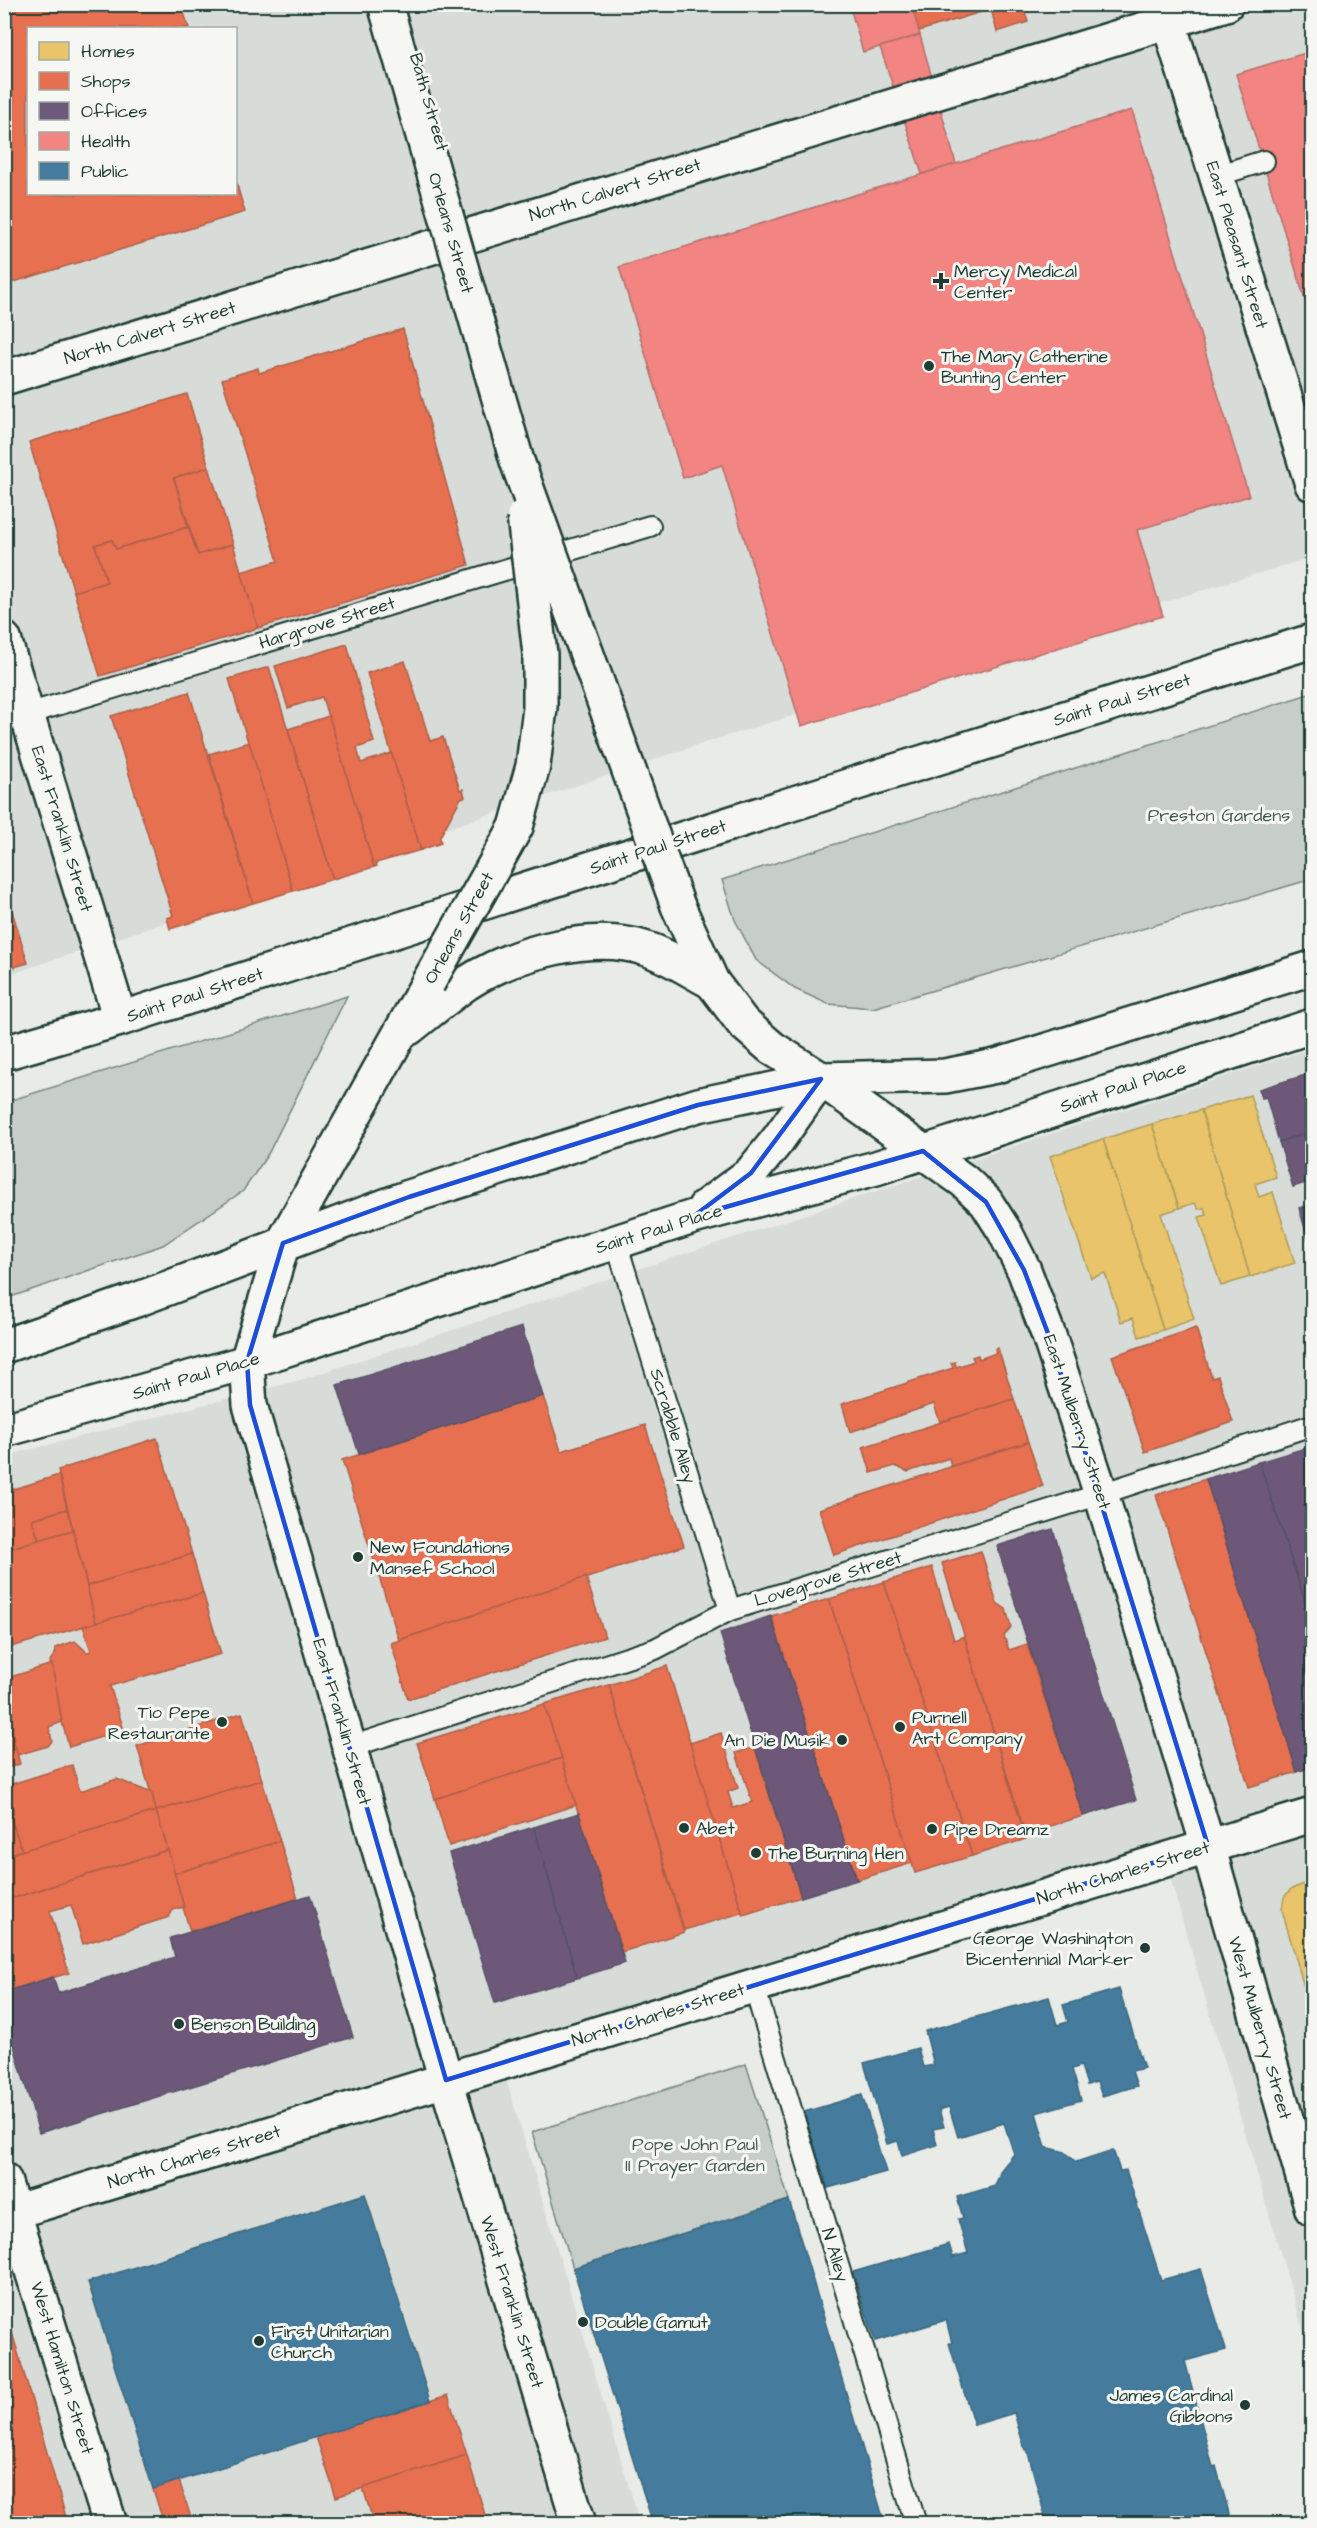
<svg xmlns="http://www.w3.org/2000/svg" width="1317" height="2528" font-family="'Architects Daughter',sans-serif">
<rect width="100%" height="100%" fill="#e9ebe7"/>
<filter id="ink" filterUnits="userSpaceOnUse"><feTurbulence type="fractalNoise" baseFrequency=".0167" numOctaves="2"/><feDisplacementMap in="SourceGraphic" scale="12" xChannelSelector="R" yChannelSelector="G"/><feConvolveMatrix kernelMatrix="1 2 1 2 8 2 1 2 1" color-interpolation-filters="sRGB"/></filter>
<g filter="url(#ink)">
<g fill="#d8dcd8" fill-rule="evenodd">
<path d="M4,5H1312V557L707,742L5,976ZM28,28H236V194H28Z"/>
<polygon points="1312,1048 1312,2338 1306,2340 1169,1875 506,2079 640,2523 5,2524 5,1456 300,1380"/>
</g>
<g fill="#c7cec9" stroke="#73867e" stroke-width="1.5">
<polygon points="1312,693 1312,879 873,1008 828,1004 795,989 756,960 735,920 722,880"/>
<polygon points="347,996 268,1154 243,1191 163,1245 5,1299 5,1102"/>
<polygon points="746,2064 789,2200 573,2268 532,2132"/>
</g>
<g fill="#e9c46a" stroke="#ac9c5a" stroke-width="1.5">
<polygon points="1250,1095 1276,1177 1255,1184 1259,1197 1273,1192 1295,1263 1250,1277 1201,1110"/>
<polygon points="1201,1110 1250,1277 1221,1286 1199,1217 1207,1215 1204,1208 1198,1209 1195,1203 1179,1208 1152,1124"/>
<polygon points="1152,1124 1179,1208 1161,1214 1194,1319 1163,1330 1103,1139"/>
<polygon points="1103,1139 1163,1330 1139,1337 1133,1318 1121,1322 1105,1273 1091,1278 1050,1156"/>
<polygon points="1312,1881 1312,2015 1282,1910 1284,1897 1291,1889"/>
</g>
<g fill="#e76f51" stroke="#ab6048" stroke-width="1.5">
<polygon points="4,4 181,4 189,28 28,28 28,194 236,194 236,182 245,212 4,285"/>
<polygon points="911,4 1022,4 1028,22 997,32 991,9 919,31"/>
<polygon points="403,329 469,565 258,628 241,572 278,561 222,379 258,368 259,373"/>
<polygon points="187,394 209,467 174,478 188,527 116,549 112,540 95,545 107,582 74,592 29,442"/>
<polygon points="209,467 233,544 198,555 174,478"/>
<polygon points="188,527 198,555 233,544 258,628 100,676 74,592 107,582 95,545 112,540 116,549"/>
<polygon points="347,644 374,742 357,748 361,763 392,753 421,850 376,863 377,866 374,867 322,697 288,708 275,666"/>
<polygon points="405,661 430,741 443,737 460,790 463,789 465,797 461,798 440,837 441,843 421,850 367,673"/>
<polygon points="269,667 333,879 293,891 229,679"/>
<polygon points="189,692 253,903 170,929 167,918 173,916 111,716"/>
<polygon points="329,716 374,867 333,879 288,729"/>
<polygon points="249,742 293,891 253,903 209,754"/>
<polygon points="4,887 12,911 4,913"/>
<polygon points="12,911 28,963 4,970 4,913"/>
<polygon points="1196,1328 1212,1378 1218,1376 1233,1422 1145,1452 1112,1356"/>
<polygon points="998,1348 1014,1399 940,1422 934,1404 850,1432 842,1404 953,1368 951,1363 955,1362 956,1367 974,1361 972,1357 978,1355 979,1359 996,1353 995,1349"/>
<polygon points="543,1396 561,1451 645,1425 684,1546 399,1640 342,1460"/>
<polygon points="1014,1399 1028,1442 951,1466 949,1458 908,1472 895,1466 871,1473 863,1447"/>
<polygon points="157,1438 192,1554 87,1586 58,1470"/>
<polygon points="1028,1442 1043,1486 834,1555 819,1509"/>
<polygon points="59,1475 67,1509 32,1519 39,1540 4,1550 4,1492"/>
<polygon points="1206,1479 1297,1772 1249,1787 1156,1495"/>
<polygon points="67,1509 73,1530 39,1540 32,1519"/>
<polygon points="73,1530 96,1623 4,1649 4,1550"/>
<polygon points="981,1551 997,1603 1006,1609 1011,1627 1004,1636 1009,1650 1027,1644 1083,1816 1025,1834 942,1563"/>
<polygon points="192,1554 203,1593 96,1623 87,1586"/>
<polygon points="932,1567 954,1640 964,1636 1026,1839 972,1856 884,1582"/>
<polygon points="586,1577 605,1637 408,1699 391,1643"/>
<polygon points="884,1582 972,1856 915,1873 829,1599"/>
<polygon points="203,1593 221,1654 110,1686 124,1730 69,1747 62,1722 50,1661 56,1652 55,1648 75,1641 87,1652 91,1651 83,1626"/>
<polygon points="829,1599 912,1863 857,1880 771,1616"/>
<polygon points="52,1664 62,1722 49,1727 52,1741 48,1746 17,1755 9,1722 4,1724 4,1679"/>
<polygon points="667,1666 743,1915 741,1913 684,1930 609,1685"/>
<polygon points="609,1685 684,1932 622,1952 544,1704"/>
<polygon points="544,1704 562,1758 435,1799 417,1743"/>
<polygon points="242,1713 262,1780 156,1811 137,1746"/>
<polygon points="9,1722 20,1764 4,1769 4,1724"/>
<polygon points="721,1733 738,1788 728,1792 733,1808 752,1802 736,1753 755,1747 801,1897 743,1915 690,1743"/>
<polygon points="562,1758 576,1805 449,1846 435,1799"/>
<polygon points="72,1765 80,1791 117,1779 152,1793 156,1811 22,1851 10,1816 14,1813 5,1786"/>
<polygon points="262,1780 280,1841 173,1874 156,1811"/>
<polygon points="5,1786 14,1813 10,1816 22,1851 4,1856"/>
<polygon points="156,1811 168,1850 4,1901 4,1856"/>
<polygon points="280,1841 298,1899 190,1931 173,1874"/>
<polygon points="168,1850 184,1907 173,1910 169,1917 83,1944 71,1905 50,1911 69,1973 4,1992 4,1901"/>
<polygon points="4,2305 68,2524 4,2524"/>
<polygon points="448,2395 467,2455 336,2497 316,2437"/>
<polygon points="467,2455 486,2518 469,2524 374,2524 363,2488"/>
<polygon points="179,2480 193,2524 164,2524 153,2489"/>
</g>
<g fill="#6d597a" stroke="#565165" stroke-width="1.5">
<polygon points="1312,1073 1312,1131 1279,1142 1266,1097 1262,1098 1259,1089"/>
<polygon points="1312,1131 1312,1181 1293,1187 1279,1142"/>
<polygon points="1312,1204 1312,1237 1308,1239 1299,1208"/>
<polygon points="522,1327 543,1396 359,1454 337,1385"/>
<polygon points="1312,1446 1312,1623 1259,1462"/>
<polygon points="1259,1462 1312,1623 1312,1767 1297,1772 1206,1479"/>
<polygon points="1053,1529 1136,1800 1083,1816 997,1546"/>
<polygon points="771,1616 857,1880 801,1897 720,1633"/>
<polygon points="579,1813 625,1963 577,1978 534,1827"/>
<polygon points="534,1827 577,1978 495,2003 449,1853"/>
<polygon points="310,1895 353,2037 39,2133 4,2011 4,1992 53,1977 58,1993 175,1957 170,1938"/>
</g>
<g fill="#f28482" stroke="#b36f6b" stroke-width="1.5">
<polygon points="849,4 911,4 920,35 863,52"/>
<polygon points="920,35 956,164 922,174 880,47"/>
<polygon points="1312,51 1312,323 1236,74"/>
<polygon points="1132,110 1249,496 1137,530 1163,616 801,726 722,465 683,478 619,267"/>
</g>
<g fill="#457b9d" stroke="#3a687e" stroke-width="1.5">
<polygon points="1119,1989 1144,2068 1132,2071 1137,2086 1102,2096 1097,2082 1087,2085 1081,2066 1072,2069 1081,2100 1036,2113 1046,2147 1065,2152 1076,2162 1113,2150 1120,2171 1126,2170 1161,2280 1201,2269 1226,2350 1185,2361 1213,2467 1216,2466 1232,2524 1047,2524 1027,2449 1025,2450 1014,2413 974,2425 949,2343 952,2343 946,2320 875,2341 853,2272 949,2244 953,2257 968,2253 958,2219 963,2218 957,2197 995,2186 1001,2170 1014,2154 1004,2123 958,2137 949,2107 939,2110 944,2127 933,2129 937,2145 902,2156 898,2141 887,2144 864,2063 918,2048 923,2067 934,2065 925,2031 1049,1997 1057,2025 1068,2022 1063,2005"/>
<polygon points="862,2095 886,2172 828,2188 804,2112"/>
<polygon points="365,2194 430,2401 153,2489 88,2282"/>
<polygon points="789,2200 885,2524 653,2524 573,2268"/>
</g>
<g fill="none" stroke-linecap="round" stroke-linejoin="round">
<g stroke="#1f3d34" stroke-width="24">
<g id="service">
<polyline points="1216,176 1264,161"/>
<polyline points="4,721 650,526"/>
<polyline points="616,1242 730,1610"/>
<polyline points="350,1747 655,1649 730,1610 1101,1494 1312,1425"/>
<polyline points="754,1986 916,2524"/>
</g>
</g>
<g stroke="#1f3d34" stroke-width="38">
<g id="minor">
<polyline points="4,639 120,1019"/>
<polyline points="4,2180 110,2524"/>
</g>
</g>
<g stroke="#1f3d34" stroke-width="38">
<g id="secondary">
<polyline points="1163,4 1312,484"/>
<polyline points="4,2215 1312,1815"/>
</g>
</g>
<g stroke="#1f3d34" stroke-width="38">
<g id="primary">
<polyline points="4,378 1226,4"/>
<polyline points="678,906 712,982 743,1023 772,1048 821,1079 964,1181 986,1202 1005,1232 1024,1270 1049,1336 1101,1494 1208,1846 1312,2209"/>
<polyline points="428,983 283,1243 247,1362 250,1405 446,2080 579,2524"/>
<path d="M409,1028C428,1013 447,997 467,983C513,953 592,931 647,949C669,956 691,971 712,982"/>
<polyline points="4,1053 120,1019 882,775 1312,641"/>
<polyline points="705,1207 751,1173 777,1141 821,1079"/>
<polyline points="4,1346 136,1300 409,1197 698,1105 821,1079 945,1076 996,1066 1312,968"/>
<polyline points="4,1430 247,1362 693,1217 876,1168 1312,1026"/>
</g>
</g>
<use href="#service" stroke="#f6f6f2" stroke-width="20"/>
<use href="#minor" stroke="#f6f6f2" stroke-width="33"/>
<use href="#secondary" stroke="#f6f6f2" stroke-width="33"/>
<use href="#primary" stroke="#f6f6f2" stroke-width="33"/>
<g stroke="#1f3d34" stroke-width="38" stroke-linecap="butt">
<g id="primary-bridge">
<polyline points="385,4 517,461 678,906"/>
<polyline points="428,983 516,827 533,766 540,708 540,654 524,516"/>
</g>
</g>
<use href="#primary-bridge" stroke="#f6f6f2" stroke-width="33"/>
</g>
</g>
<path fill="none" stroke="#1d4ed8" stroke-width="4.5" stroke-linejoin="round" d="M821,1079L751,1173L694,1216L923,1151L986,1202L1024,1270L1049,1336L1208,1846L446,2080L250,1405L247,1362L283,1243L409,1197L698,1105Z"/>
<g fill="#1f3d34" stroke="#f6f6f2" stroke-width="2">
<path d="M938 272h6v6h6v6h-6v6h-6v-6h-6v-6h6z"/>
<circle cx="929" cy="366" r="6"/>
<circle cx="358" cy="1557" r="6"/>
<circle cx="222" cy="1722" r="6"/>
<circle cx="900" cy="1727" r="6"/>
<circle cx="842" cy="1740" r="6"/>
<circle cx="684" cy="1828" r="6"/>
<circle cx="932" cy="1829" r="6"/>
<circle cx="756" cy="1853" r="6"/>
<circle cx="1145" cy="1948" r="6"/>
<circle cx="179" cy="2024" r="6"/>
<circle cx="583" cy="2322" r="6"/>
<circle cx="259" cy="2341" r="6"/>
<circle cx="1245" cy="2405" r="6"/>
</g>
<g text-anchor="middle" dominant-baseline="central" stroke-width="6" stroke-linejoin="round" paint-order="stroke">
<g font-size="18" fill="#1f3d34" stroke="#f6f6f2">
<text transform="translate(429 102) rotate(74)">Bath Street</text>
<text transform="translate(615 190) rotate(-17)">North Calvert Street</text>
<text transform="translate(451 233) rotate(74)">Orleans Street</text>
<text transform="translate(1237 245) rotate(73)">East Pleasant Street</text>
<text transform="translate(150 333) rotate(-17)">North Calvert Street</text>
<text transform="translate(327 623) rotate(-17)">Hargrove Street</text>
<text transform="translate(1122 700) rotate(-17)">Saint Paul Street</text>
<text transform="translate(62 829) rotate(73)">East Franklin Street</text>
<text transform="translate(658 847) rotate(-18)">Saint Paul Street</text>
<text transform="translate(459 928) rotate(-61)">Orleans Street</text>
<text transform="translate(195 995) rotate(-18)">Saint Paul Street</text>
<text transform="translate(1123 1087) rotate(-18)">Saint Paul Place</text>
<text transform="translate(659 1229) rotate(-17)">Saint Paul Place</text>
<text transform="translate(196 1376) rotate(-16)">Saint Paul Place</text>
<text transform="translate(1077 1422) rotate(72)">East Mulberry Street</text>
<text transform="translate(673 1426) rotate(73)">Scrabble Alley</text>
<text transform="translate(828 1579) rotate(-17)">Lovegrove Street</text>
<text transform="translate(342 1722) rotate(74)">East Franklin Street</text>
<text transform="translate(1123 1873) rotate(-17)">North Charles Street</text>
<text transform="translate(658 2015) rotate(-17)">North Charles Street</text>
<text transform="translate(1260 2028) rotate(74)">West Mulberry Street</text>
<text transform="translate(194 2157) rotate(-17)">North Charles Street</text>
<text transform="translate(835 2255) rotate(73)">N Alley</text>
<text transform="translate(512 2302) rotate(73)">West Franklin Street</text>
<text transform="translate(62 2368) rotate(73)">West Hamilton Street</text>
</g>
<g font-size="18" fill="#1f3d34" stroke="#f6f6f2" text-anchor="start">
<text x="954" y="271">Mercy Medical<tspan x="954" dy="21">Center</tspan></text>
<text x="941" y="356">The Mary Catherine<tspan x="941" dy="21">Bunting Center</tspan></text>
<text x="370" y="1547">New Foundations<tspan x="370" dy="21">Mansef School</tspan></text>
<text x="210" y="1712" text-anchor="end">Tio Pepe<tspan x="210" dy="21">Restaurante</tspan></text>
<text x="912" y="1717">Purnell<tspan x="912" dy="21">Art Company</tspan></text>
<text x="830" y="1740" text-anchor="end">An Die Musik</text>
<text x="696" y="1828">Abet</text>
<text x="944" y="1829">Pipe Dreamz</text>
<text x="768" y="1853">The Burning Hen</text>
<text x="1133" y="1938" text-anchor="end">George Washington<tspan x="1133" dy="21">Bicentennial Marker</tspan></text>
<text x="191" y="2024">Benson Building</text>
<text x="595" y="2322">Double Gamut</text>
<text x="271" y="2331">First Unitarian<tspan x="271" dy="21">Church</tspan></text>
<text x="1233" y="2395" text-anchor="end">James Cardinal<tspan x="1233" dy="21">Gibbons</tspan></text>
</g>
<g font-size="18" fill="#415a52" stroke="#f6f6f2">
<text x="1219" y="815">Preston Gardens</text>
<text x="695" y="2144">Pope John Paul<tspan x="695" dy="21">II Prayer Garden</tspan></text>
</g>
</g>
<rect width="1317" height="2528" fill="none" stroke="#f6f6f2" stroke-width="24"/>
<rect x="12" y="12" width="1293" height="2504" fill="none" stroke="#1f3d34" stroke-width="2" filter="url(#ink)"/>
<rect x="27" y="27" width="210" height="168" fill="#f6f6f2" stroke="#a0aca6" stroke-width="1.5"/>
<rect x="39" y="42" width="30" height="18" fill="#e9c46a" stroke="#a0aca6" stroke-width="1.5"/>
<text x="81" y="57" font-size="18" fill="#1f3d34">Homes</text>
<rect x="39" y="72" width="30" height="18" fill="#e76f51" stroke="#a0aca6" stroke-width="1.5"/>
<text x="81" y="87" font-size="18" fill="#1f3d34">Shops</text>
<rect x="39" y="102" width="30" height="18" fill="#6d597a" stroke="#a0aca6" stroke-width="1.5"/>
<text x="81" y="117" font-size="18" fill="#1f3d34">Offices</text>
<rect x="39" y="132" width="30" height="18" fill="#f28482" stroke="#a0aca6" stroke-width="1.5"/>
<text x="81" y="147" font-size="18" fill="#1f3d34">Health</text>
<rect x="39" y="162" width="30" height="18" fill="#457b9d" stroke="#a0aca6" stroke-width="1.5"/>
<text x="81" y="177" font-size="18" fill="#1f3d34">Public</text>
</svg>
